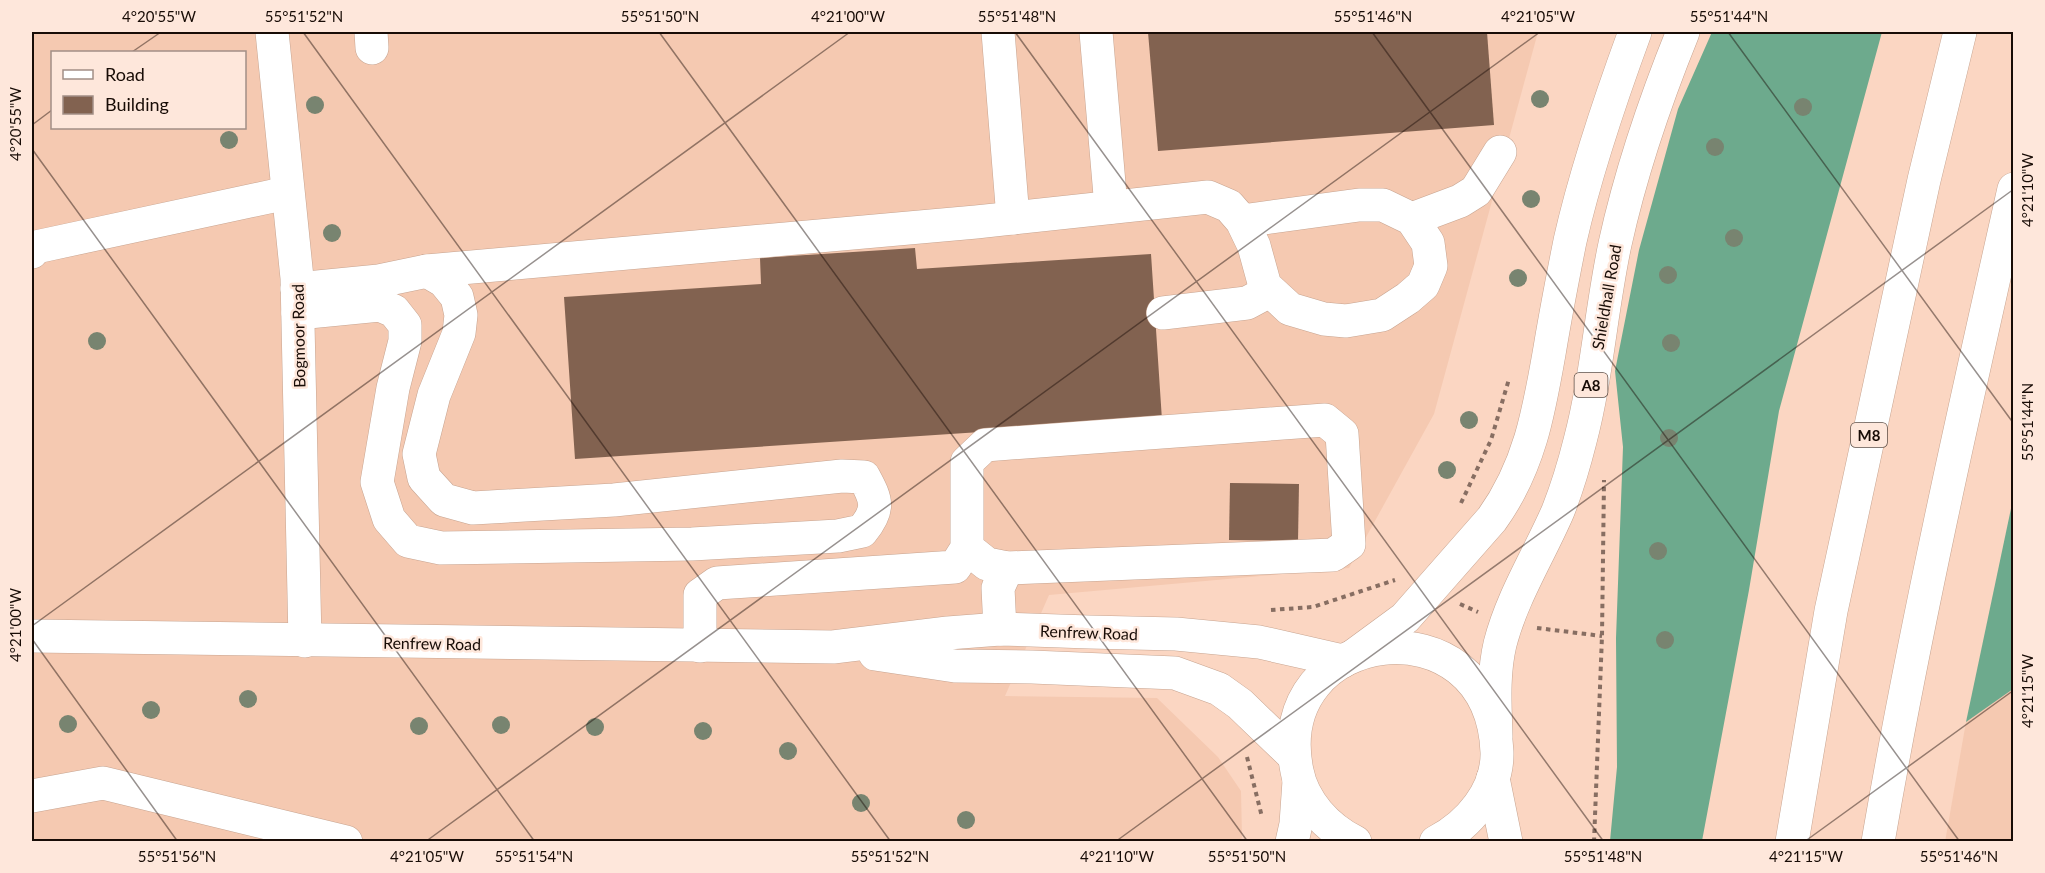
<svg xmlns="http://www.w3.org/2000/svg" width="2045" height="873" font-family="Lato,sans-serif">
<rect width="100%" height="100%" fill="#fbd6c2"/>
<g fill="#f5c9b1" fill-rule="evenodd">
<path d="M32,32H1538L1434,414L1349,568L1049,595L1005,696L1157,698L1218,757L1241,791L1242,837L1240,842L32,841ZM52,52H244V128H52Z"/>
<polygon points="2013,689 2013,841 1945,842 1966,722"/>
</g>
<g fill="#6daa8d">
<polygon points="1712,32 1882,32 1779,411 1749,590 1702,841 1610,841 1617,767 1616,638 1623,447 1615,371 1639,250 1678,109"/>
<polygon points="2013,499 2013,689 1966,722"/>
</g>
<g fill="#826250">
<polygon points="1148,32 1487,32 1494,125 1158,151"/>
<polygon points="915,248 917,269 1151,254 1162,420 575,459 564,297 761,284 760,258"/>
<polygon points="1230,483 1299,484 1298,541 1229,540"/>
</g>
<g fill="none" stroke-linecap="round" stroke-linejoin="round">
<g stroke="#c7a490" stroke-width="34">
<g id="minor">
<polyline points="272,32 297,278 305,641"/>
<polyline points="371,32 372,48"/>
<polyline points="998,32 1013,218"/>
<polyline points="1096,32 1111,207"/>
<polyline points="1412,219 1460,201 1476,191 1500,152"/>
<polyline points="32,252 36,247 287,193"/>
<polyline points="297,289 379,281 427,271 976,222 1208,197 1229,206 1242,221 1254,246 1265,286 1290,309 1324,319 1346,321 1382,315 1408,298 1423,285 1431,266 1428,243 1412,219 1383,205 1359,205 1242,221"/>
<path d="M298,313L380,305L394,311L405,325V341L393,388L377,482L389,519L408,541L441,548L692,544L838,536L862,531C880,509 877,501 864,477L842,476L614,500L473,508L444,500L424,478L419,454L434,395L459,333L461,315L457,297L444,281L427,271"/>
<polyline points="1163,313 1247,303 1260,296 1265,286"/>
<polyline points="1000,629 998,588 1007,568"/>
<polyline points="32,636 833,647 948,633 1000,629 1089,632 1176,634 1259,642 1343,661"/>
<polyline points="700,646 700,595 717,583 955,567 967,548 967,462 985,445 1325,420 1342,434 1349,544 1333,555 1007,568 987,564 967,548"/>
<polyline points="875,654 955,666 1032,667 1175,673 1219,689 1240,704 1293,755"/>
<polyline points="32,796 103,783 346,842"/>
<polyline points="1292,842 1296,824 1299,781"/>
</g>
</g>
<g stroke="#c7a490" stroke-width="34">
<g id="major">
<path d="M1356,654L1405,618L1492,519C1530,466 1539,411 1550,348C1556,312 1563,276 1570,241C1586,170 1610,100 1635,32"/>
<path d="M1496,735C1495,704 1493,674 1500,644C1512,597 1539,555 1558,511C1567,488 1574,465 1580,441C1597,377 1601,309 1615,244C1631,171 1655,101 1683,32"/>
<polyline points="1493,778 1506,842"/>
<path d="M1355,842C1327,828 1303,802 1297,771C1267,625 1491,596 1497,752C1498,791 1469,825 1436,842"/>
</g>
</g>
<g stroke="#c7a490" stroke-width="34">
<g id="highway">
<polyline points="1792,842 1831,611 1924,180 1960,32"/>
<path d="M1878,842C1916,622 1965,406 2014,189"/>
</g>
</g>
<g stroke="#876e62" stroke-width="4" stroke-dasharray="4.5 4.5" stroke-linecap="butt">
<polyline points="1461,503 1491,440 1509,379"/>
<polyline points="1460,604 1478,612"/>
<polyline points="1271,610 1313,607 1395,580"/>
<polyline points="1537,628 1602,636"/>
<polyline points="1247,757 1262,817"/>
<polyline points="1594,842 1602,636 1604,480"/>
</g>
<use href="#minor" stroke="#fff" stroke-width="33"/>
<use href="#major" stroke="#fff" stroke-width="33"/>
<use href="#highway" stroke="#fff" stroke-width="33"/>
</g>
<g fill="#788470">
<circle cx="1540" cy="99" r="9"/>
<circle cx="315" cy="105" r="9"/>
<circle cx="1803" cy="107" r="9"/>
<circle cx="229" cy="140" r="9"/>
<circle cx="1715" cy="147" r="9"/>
<circle cx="1531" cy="199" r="9"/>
<circle cx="332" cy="233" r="9"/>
<circle cx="1734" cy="238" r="9"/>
<circle cx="1668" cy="275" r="9"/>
<circle cx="1518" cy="278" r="9"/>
<circle cx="97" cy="341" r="9"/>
<circle cx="1671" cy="343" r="9"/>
<circle cx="1469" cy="420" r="9"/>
<circle cx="1669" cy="438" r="9"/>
<circle cx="1447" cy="470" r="9"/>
<circle cx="1658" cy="551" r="9"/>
<circle cx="1665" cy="640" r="9"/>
<circle cx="248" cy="699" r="9"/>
<circle cx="151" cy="710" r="9"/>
<circle cx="68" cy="724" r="9"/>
<circle cx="501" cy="725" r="9"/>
<circle cx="419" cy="726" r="9"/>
<circle cx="595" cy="727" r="9"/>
<circle cx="703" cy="731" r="9"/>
<circle cx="788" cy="751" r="9"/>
<circle cx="861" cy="803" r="9"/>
<circle cx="966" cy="820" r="9"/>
</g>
<path fill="none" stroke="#180c06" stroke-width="1.5" stroke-opacity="0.45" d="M303,32L891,842M659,32L1248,842M1015,32L1604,842M1372,32L1960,842M1728,32L2014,424M132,52L161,32M32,125L52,110M32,149L535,842M32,626L850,32M32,639L178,842M425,842L1540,32M1115,842L2014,189M1804,842L2014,690"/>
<g text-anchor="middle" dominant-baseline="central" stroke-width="5" stroke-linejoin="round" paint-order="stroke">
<g fill="#fee7db" stroke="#5d4e46" stroke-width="1.5">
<rect x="1574.5" y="373" width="33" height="24" rx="4.5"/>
<rect x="1851" y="423" width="36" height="24" rx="4.5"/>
</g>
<g font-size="15" font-weight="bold" fill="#180c06">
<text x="1591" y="385">A8</text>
<text x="1869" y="435">M8</text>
</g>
<g font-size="16" fill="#180c06" stroke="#fee7db">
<text transform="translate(1606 297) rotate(-80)">Shieldhall Road</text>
<text transform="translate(298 336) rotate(-91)">Bogmoor Road</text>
<text transform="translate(1089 632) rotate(2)">Renfrew Road</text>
<text transform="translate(432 643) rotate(1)">Renfrew Road</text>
</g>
</g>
<rect width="2045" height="873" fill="none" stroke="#fee7db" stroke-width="66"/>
<rect x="51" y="51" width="195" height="78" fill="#fee7db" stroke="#a28f86" stroke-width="1.5"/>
<rect x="63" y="70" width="30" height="9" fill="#ffffff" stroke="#a28f86" stroke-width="1.5"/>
<text x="105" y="81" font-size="18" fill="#180c06">Road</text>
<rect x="63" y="96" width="30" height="18" fill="#826250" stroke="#a28f86" stroke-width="1.5"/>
<text x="105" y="111" font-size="18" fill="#180c06">Building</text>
<rect x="33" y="33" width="1979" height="807" fill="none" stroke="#180c06" stroke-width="2"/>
<g font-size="15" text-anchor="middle" fill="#180c06">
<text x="159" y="22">4°20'55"W</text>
<text x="304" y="22">55°51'52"N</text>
<text x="660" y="22">55°51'50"N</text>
<text x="848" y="22">4°21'00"W</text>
<text x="1017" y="22">55°51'48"N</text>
<text x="1373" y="22">55°51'46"N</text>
<text x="1538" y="22">4°21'05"W</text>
<text x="1729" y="22">55°51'44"N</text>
<text transform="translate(16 124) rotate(-90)" y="5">4°20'55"W</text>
<text transform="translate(2028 190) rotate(-90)" y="5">4°21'10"W</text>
<text transform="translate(2028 422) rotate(-90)" y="5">55°51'44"N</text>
<text transform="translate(16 625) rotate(-90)" y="5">4°21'00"W</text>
<text transform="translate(2028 691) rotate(-90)" y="5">4°21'15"W</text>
<text x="177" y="862">55°51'56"N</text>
<text x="427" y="862">4°21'05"W</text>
<text x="534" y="862">55°51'54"N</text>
<text x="890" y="862">55°51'52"N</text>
<text x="1117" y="862">4°21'10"W</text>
<text x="1247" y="862">55°51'50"N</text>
<text x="1603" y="862">55°51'48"N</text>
<text x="1806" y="862">4°21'15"W</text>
<text x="1959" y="862">55°51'46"N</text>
</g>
</svg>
